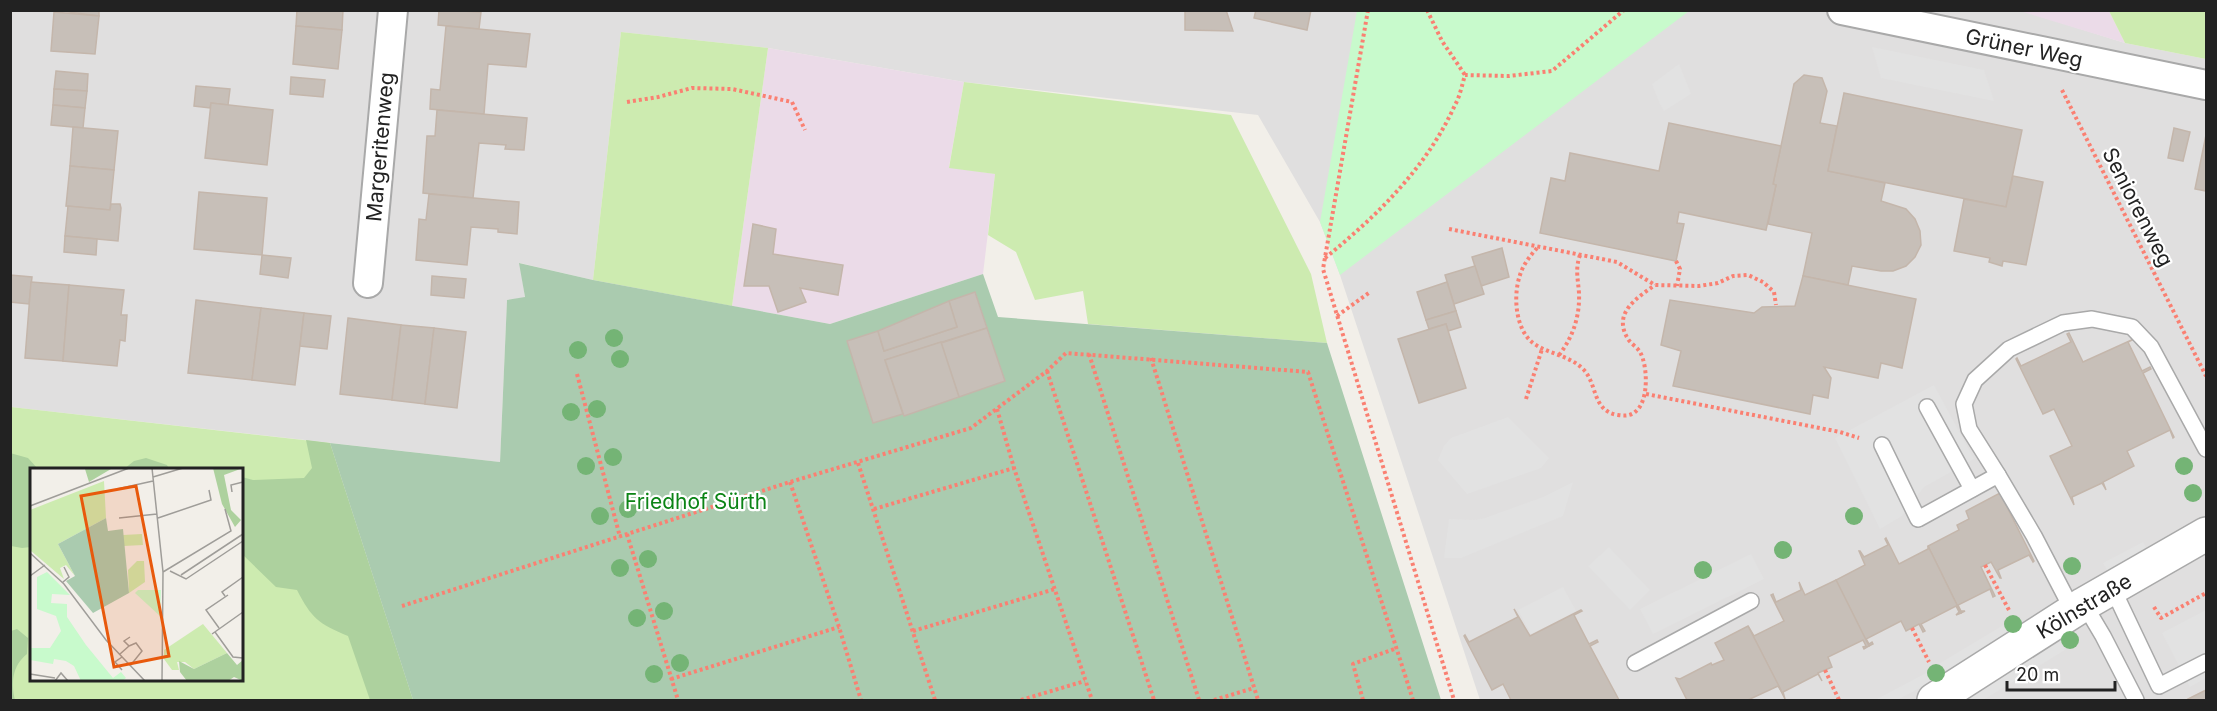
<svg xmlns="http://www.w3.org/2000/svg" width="2217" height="711" font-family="Inter,sans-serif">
<rect width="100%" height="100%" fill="#f2efe9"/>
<polygon fill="#e0dfdf" points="2020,10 2125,43 2206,59 2206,700 1480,700 1340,275 1320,222 1258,115 964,82 768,48 621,32 593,280 520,263 525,298 507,300 500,462 11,407 11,11"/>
<g fill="#ebdbe8">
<polygon points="2020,11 2109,11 2125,43"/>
<polygon points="768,48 964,82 949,167 995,174 983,274 830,324 732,306"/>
</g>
<g fill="#cdebb0" fill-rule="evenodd">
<polygon points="2109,11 2206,11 2206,59 2125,43"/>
<polygon points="621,32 768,48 732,306 593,280"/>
<polygon points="964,82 1231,115 1311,274 1327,343 1088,324 1083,291 1035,300 1016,252 988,235 995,174 949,168"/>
<path d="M11,407L330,443L413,700H11ZM32,470H242V680H32Z"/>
</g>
<g fill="#add19e">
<path d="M306,440L330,443L413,700H370L348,636C318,623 312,619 297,590L276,587L242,554V477L253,480L304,478L312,468Z"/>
<polygon points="10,453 28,458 38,469 32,470 31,547 22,548 11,546"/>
<polygon points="146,458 167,465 169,469 124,469 134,461"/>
<path d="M17,629L28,638L27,654C12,666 11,683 15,700H11V631Z"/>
</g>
<polygon fill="#aacbaf" points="519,263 593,280 830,324 983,274 998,317 1327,343 1441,700 413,700 330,443 500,462 507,300 525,297"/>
<polygon fill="#c8facc" points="1357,11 1357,10 1689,11 1340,275 1320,222"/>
<g fill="#e2e2e2">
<polygon points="1872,47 1984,70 1994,101 1881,78"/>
<polygon points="1679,64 1691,94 1664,111 1660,104 1652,84"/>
<polygon points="1934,385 1974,459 1924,487 1902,516 1880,529 1835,438"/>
<polygon points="1508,417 1549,458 1541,468 1467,494 1438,460 1444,446 1451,438"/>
<polygon points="1573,482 1563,516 1461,558 1444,558 1449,519 1475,520 1485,518 1543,497"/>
<polygon points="2143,542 2148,552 2109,574 2103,563"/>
<polygon points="1609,547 1650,590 1630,610 1588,566"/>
<polygon points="1751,554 1764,579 1653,634 1640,609"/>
<polygon points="1563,587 1576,611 1531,634 1518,610"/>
<polygon points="2206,610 2206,678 2190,687 2162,633"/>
<polygon points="2005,624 2011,633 1942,676 1935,666"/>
<polygon points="2061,641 2065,650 1983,700 1963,700"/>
<polygon points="1928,672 1933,681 1897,700 1875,700"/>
</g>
<g fill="#c7bfb8" stroke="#c4b6ab" stroke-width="1.5">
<polygon points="54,10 99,10 99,16"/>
<polygon points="297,10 343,10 342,30 296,26"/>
<polygon points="439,10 481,12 479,29 438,25"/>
<polygon points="1185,10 1226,10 1233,31 1185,30"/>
<polygon points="1256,10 1311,10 1307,30 1254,18"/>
<polygon points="54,12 99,16 95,54 51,51"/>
<polygon points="296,26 342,30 338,69 293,64"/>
<polygon points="446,26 530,34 526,67 488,64 484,114 430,109 431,89 440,90"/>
<polygon points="56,71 88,74 87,91 54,89"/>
<polygon points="1804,75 1822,78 1827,91 1820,123 1837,126 1828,171 1885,183 1881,201 1906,209 1915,219 1920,231 1921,245 1915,257 1906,266 1893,271 1881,271 1852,266 1848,285 1803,276 1812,233 1768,224 1776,185 1773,184 1794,84"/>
<polygon points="291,77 325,80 323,97 290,94"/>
<polygon points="196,86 230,89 228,105 211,103 210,108 194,106"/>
<polygon points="54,89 87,91 85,108 53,105"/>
<polygon points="1844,93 2022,130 2006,207 1828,171"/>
<polygon points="211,103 273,110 267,165 205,158"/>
<polygon points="53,105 85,108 83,128 51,125"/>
<polygon points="437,110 527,118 524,150 505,149 506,145 479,143 473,198 423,193 427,136 435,136"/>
<polygon points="1669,123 1781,146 1773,184 1776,185 1766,230 1679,212 1677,223 1684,224 1676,261 1540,233 1551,178 1565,181 1570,153 1659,171"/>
<polygon points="73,127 118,131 114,170 70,166"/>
<polygon points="2174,128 2190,132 2183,161 2168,158"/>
<polygon points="2206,135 2206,191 2195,189"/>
<polygon points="70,166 114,170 110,210 66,206"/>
<polygon points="2013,176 2043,182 2026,265 2003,261 2002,266 1989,262 1990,258 1954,251 1964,199 2006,207"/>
<polygon points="199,192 267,198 262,255 194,249"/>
<polygon points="429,194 519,202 517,234 498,232 498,229 471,227 467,265 416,260 419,219 426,220"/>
<polygon points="111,204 120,204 121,208 118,241 65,236 68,206 110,210"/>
<polygon points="753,224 776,229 773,254 843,265 838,295 800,288 806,302 778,312 769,286 744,286"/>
<polygon points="65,236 97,239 96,255 64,252"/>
<polygon points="1502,248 1509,277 1481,286 1472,257"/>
<polygon points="262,255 291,258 288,278 260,274"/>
<polygon points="1475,266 1484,294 1454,304 1445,275"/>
<polygon points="10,275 32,277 29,304 10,302"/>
<polygon points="432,276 466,279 464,298 431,295"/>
<polygon points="1803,276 1916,299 1902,368 1881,363 1878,378 1824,367 1831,378 1828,398 1813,395 1810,414 1673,386 1681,351 1661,345 1670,300 1754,313 1762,307 1795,306"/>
<polygon points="31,282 69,285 63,361 25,358"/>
<polygon points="1447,282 1456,311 1426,320 1417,292"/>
<polygon points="69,285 124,290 121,315 127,315 125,341 120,340 117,366 63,361"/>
<polygon points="975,292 987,328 885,360 903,414 873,423 847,341 878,331 884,351 957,327 949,301"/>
<polygon points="196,300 261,308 252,380 188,373"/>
<polygon points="949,301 957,327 884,351 878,331"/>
<polygon points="261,308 304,313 295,385 252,380"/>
<polygon points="1456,311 1461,327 1448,331 1446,324 1429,329 1426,320"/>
<polygon points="304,313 331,316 327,349 300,346"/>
<polygon points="348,318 401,325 392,400 340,394"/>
<polygon points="1446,324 1466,388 1419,403 1398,339"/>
<polygon points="401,325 434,328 425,404 392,400"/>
<polygon points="434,328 466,332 457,408 425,404"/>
<polygon points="987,328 1005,381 959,397 941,343"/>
<polygon points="2069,333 2083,362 2136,338 2128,342 2142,371 2150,367 2151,369 2143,373 2174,437 2173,438 2170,430 2127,451 2134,466 2103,482 2106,490 2102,483 2072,497 2074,505 2050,456 2072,446 2054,409 2043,414 2016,359 2017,358 2021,366 2071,342 2067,334"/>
<polygon points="941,342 959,397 904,416 885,360"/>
<polygon points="2000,493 2034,561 2033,562 2029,555 1998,570 2001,578 2000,578 1991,562 1981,567 1995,596 1993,597 1990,589 1958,605 1961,611 1965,611 1961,613 1928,546 1959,530 1957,525 1969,519 1966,511"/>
<polygon points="1886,538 1899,564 1928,549 1928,546 1961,613 1956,615 1959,612 1956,606 1921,624 1925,631 1923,632 1919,624 1906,631 1901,621 1866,639 1869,644 1872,642 1873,644 1869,646 1836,580 1865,565 1859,551 1860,551 1864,557 1888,545 1885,539"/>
<polygon points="1836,580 1869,646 1864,649 1863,647 1866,646 1863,640 1828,657 1832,667 1818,673 1822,681 1818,674 1783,692 1785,699 1748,626 1754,636 1784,621 1771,595 1773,594 1776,602 1801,590 1799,582 1805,595"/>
<polygon points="1514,609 1530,636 1581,610 1582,611 1574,615 1589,644 1597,640 1598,642 1590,646 1619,700 1511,700 1503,684 1492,690 1464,636 1465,635 1469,642 1518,617"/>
<polygon points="1748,626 1782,692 1778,686 1748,700 1687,700 1676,678 1680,679 1711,663 1712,665 1724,660 1715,643"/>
<polygon points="2206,690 2206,700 2189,700 2188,699"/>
</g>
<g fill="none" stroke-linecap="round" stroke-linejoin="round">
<g stroke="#a9a9a9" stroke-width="18">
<g id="service">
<polyline points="1927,407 1972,489"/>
<polyline points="1882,445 1918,519 1998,475 2034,536 2073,611"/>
<polyline points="1998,475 1969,429 1964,404 1975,380 2009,349 2063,323 2092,319 2132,327 2151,347 2206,449"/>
<polyline points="2112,587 2159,686 2206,662"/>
<polyline points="2084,604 2103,636 2136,700"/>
<polyline points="1635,663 1751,601"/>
</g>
</g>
<g stroke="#a9a9a9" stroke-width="32">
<g id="minor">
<polyline points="1842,10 2206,85"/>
<polyline points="368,283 393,10"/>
</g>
</g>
<g stroke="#a9a9a9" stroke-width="36">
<polyline id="tertiary" points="1934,700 2084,604 2206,534"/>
</g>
<g stroke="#fa8072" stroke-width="4" stroke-dasharray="3 3" stroke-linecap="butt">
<polyline points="1368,10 1323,269 1454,700"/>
<polyline points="1427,10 1442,41 1465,75"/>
<polyline points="2062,90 2206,376"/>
<polyline points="627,102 658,97 692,88 732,89 792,102 805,130"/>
<polyline points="1449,229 1617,262 1655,285 1699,286 1718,283 1733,276 1748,275 1763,282 1774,292 1776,305"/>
<path d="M1537,248C1530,256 1523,265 1520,275C1513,295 1515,329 1533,343C1548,354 1568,355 1582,368C1598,382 1591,411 1618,415C1624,416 1630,416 1635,412C1649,402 1648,366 1640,352C1637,347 1631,344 1628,339C1612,313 1637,298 1655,285"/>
<path d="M1325,258C1377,216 1427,167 1455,105C1460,96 1462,85 1465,75L1509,76L1552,71L1624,10"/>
<polyline points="1676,261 1680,269 1677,286"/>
<polyline points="1337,316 1370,292"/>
<polyline points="1089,354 1199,700"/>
<path d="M1559,355C1573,337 1580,316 1579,293C1578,279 1575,269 1580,255"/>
<polyline points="1151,358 1258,700"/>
<polyline points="1047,371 1154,700"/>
<polyline points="577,374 620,537"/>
<polyline points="1646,394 1840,432 1859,438"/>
<polyline points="1526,399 1542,349"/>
<polyline points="997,409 1014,468 1092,700"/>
<polyline points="858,463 935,700"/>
<polyline points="790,482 839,627 861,700"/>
<polyline points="874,509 1014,468"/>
<polyline points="627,534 678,700"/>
<polyline points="1985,565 2010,612"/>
<polyline points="402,606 790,482 971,428 1047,371 1066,353 1308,372 1413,700"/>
<polyline points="2154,607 2161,618 2206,593"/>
<polyline points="1912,628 1929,662"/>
<polyline points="913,631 1055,589"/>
<polyline points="1825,670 1839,700"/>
<polyline points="671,679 839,627"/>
<polyline points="1021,700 1085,681"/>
<polyline points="1214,700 1254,688"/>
<polyline points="1363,700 1353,664 1397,648"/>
</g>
<use href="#service" stroke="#fff" stroke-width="15"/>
<use href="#minor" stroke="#fff" stroke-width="28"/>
<use href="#tertiary" stroke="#fff" stroke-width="33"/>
</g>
<g fill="#74b475">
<circle cx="614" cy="338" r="9"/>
<circle cx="578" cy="350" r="9"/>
<circle cx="620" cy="359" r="9"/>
<circle cx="597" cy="409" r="9"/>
<circle cx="571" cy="412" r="9"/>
<circle cx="613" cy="457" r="9"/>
<circle cx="586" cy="466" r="9"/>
<circle cx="2184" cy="466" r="9"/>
<circle cx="2193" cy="493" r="9"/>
<circle cx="628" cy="509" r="9"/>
<circle cx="600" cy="516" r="9"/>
<circle cx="1854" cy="516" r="9"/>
<circle cx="1783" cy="550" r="9"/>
<circle cx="648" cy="559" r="9"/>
<circle cx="2072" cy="566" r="9"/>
<circle cx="620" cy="568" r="9"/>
<circle cx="1703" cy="570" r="9"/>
<circle cx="664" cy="611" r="9"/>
<circle cx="637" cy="618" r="9"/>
<circle cx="2013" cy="624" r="9"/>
<circle cx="2070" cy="640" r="9"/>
<circle cx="680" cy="663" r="9"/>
<circle cx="1936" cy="673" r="9"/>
<circle cx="654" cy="674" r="9"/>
</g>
<g text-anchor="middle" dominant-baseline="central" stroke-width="4.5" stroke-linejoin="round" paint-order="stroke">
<g font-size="21" fill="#222" stroke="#fff">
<text transform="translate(2024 48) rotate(12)">Grüner Weg</text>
<text transform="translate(380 147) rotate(-85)">Margeritenweg</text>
<text transform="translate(2138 207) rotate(63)">Seniorenweg</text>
<text transform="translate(2084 606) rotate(-31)">Kölnstraße</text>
</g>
<g font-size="21" fill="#0c8416" stroke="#fff">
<text x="696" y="501">Friedhof Sürth</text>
</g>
</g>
<g transform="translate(30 468)">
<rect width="213" height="213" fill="#f2efe9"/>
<path d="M74,13L76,50L28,76L45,108L36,97L30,100L34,111L0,82V42ZM112,66L113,77L93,78V67ZM107,93H114L115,114L99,125L98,102ZM173,156L197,185L164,201L155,194H147L149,202H142L134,191V182Z" fill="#cdebb0"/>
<path d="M183,0H213L194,7L201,42L211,52L205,59L192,36ZM55,1L81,0V1L59,14ZM197,185L207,197L213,192V213L204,209L198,213H157L150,204L149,193L164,201Z" fill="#add19e"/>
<path d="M76,50L78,63L93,61L99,125L63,145L36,113L45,108L28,76Z" fill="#aacbaf"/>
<path d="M17,104L40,127L22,126L21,135L37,136V149L56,177L83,210L91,204L96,210L92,213H51L44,198L36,193L24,191L23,196L0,192L1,180H20L31,163L26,148L7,141V109ZM108,122H131L130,148L105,125Z" fill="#c8facc"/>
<path fill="none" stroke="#9f9d99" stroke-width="1.5" d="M122,0L133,104L132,213M123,9L153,0M87,21L123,13M202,24L201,17L213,14M0,38L99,0M89,50L127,46M128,50L181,32L179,22M0,85L34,116L76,172L115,213M140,103L156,111L213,73M133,104L201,63L195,41M151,107L213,66M0,108L15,97M33,114L39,109L34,99M195,128L192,124L213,109M189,160L176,142L198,127M185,164L203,189L213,190M182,166L213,144M99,178L106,175L112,183L100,198M90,186L99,178L94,173L100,169M92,202L85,194L92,189M0,206L25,210M25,213L31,205L38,213"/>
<path fill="#e8590c" fill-opacity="0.15" stroke="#e8590c" stroke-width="3" d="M106,18L139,188L84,199L51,28Z"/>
<rect width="213" height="213" fill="none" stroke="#222" stroke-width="3"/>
</g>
<rect width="2217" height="711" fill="none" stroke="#222222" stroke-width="24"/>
<path d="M2007 681v9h108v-9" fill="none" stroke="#222222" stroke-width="3"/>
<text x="2016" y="681" font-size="18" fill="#222222" stroke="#ffffff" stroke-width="4.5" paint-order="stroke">20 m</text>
</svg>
